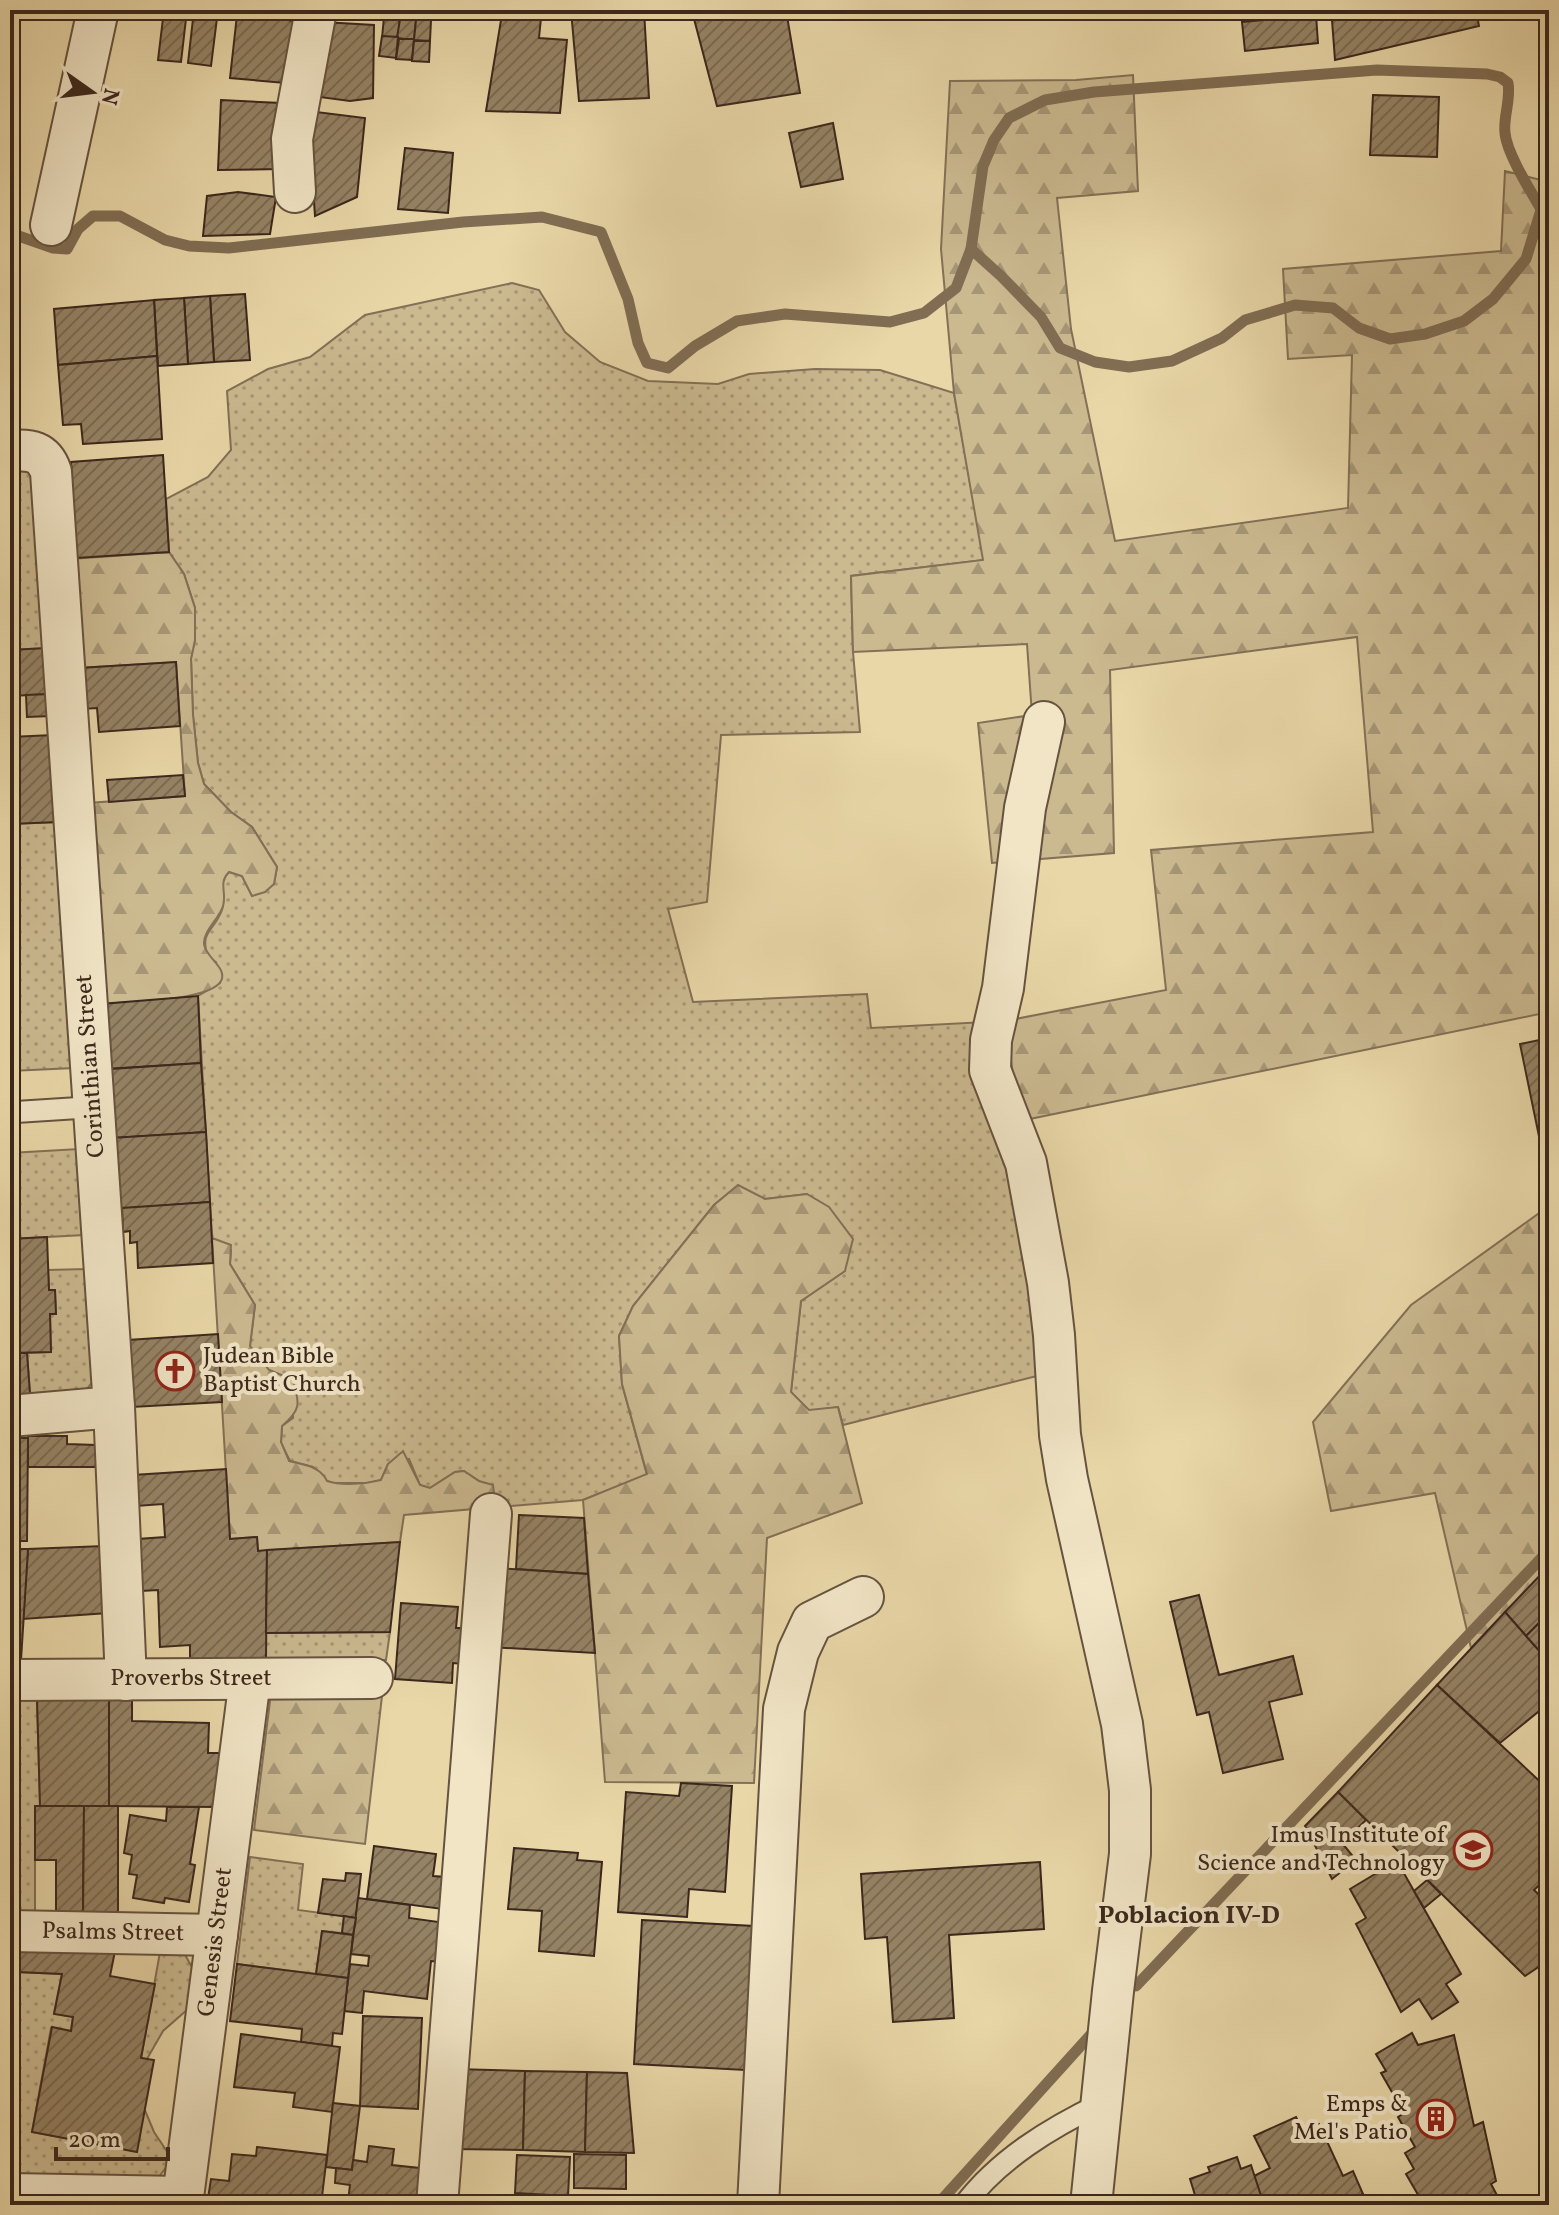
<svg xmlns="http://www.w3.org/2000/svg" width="1559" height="2215" font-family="Vollkorn,serif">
<defs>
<pattern id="grass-dots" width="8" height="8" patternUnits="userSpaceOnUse" patternTransform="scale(2)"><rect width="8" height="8" fill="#cbb990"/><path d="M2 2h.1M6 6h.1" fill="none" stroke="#a69675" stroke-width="1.8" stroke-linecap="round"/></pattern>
<pattern id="forest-firs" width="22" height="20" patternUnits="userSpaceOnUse" patternTransform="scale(2)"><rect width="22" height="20" fill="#cbb990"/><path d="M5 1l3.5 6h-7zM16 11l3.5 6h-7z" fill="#a69675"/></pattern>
<pattern id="building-hatch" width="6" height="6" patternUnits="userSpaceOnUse" patternTransform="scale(2)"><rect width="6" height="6" fill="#958365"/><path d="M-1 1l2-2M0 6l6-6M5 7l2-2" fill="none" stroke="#7b6b52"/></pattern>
</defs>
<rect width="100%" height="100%" fill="#e9d7a8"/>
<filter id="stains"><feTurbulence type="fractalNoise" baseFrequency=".0025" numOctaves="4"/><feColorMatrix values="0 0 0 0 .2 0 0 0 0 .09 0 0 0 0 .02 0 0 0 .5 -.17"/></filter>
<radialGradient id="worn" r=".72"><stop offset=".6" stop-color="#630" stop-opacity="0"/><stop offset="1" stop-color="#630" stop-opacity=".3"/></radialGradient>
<g fill="url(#grass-dots)" stroke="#837056" stroke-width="2">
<path d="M512,283L539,290L565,332L600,362L648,381L718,384L749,374L815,369L880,370L954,393L984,560L851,576L853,652L860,732L721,735L707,902L668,909L693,1002L867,994L871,1028L1005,1021L1020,1121L1037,1376L843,1425L838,1407L809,1411L791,1392L801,1301L845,1271L807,1194L765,1199L738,1186L714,1205L633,1306L619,1336L622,1384L647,1475L583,1500L498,1507L479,1481L464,1471L455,1472L430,1488L420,1485L409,1459L388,1464L381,1480L369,1483H333L327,1481L313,1467L290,1461L281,1443L282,1426L293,1418V1380L269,1370L250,1346L255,1305L230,1264L231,1250L212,1238L198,996L220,983L216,962L208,957C199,931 214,932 222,910C226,899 221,889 223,878L229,872L242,876L252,896L274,884L277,867L252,827L231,812L204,784L198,763L193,715L191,658L195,640V608L184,574L169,552L166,499L208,477L231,450L227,391L268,369L310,357L365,315Z"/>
<polygon points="10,465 32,468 47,648 10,650"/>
<polygon points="58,822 74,1068 10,1071 10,824"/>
<polygon points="79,1149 84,1235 10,1239 10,1153"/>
<polygon points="86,1269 94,1380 86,1390 30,1394 27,1353 51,1352 50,1314 56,1314 55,1290 49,1290 48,1270"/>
<polygon points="390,1632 386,1660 266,1660 266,1633"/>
<polygon points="10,1699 37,1699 40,1806 35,1807 35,1915 10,1915"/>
<polygon points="250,1857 303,1864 298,1910 344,1916 342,1933 322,1931 316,1974 237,1964"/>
<polygon points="160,1952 184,1953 193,1969 188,2009 163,2031 147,2059 141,2058"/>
<polygon points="17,1972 62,1974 54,2013 73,2017 71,2031 51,2028 32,2132 136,2151 144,2108 154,2132 168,2153 167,2166 158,2178 10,2178 10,2098"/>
</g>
<g fill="url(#forest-firs)" stroke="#837056" stroke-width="2">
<polygon points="1133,75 1138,191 1057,198 1071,329 1115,541 1348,508 1352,355 1288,359 1283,269 1501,251 1505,171 1549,182 1549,1012 1020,1121 1005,1021 1166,990 1151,850 1373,832 1357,637 1110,670 1114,853 992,863 978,723 1032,715 1027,644 853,652 851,576 983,560 954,393 941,249 950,81 1076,80"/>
<path d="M169,552L184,574L195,608V640L191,659L193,715L198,763L204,784L231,812L252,827L277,867L274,884L265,892L252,896L242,876L229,872C218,883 227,892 223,906C219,919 203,931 204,944C205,957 228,968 221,981C210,1001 125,1002 101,1004L88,803L185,796L176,662L79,668L71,559Z"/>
<polygon points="738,1185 765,1199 807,1194 829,1207 853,1239 845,1271 801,1301 791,1392 809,1410 838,1407 862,1503 767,1538 754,1783 605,1782 583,1500 647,1474 622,1384 619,1336 633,1306 714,1205"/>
<polygon points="1549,1206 1549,1566 1471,1648 1435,1493 1331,1511 1313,1422 1411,1305"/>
<path d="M212,1238L231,1245L230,1264L255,1305L250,1346L269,1370L293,1380C300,1404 301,1410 282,1426L281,1442L289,1461C304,1465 320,1466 327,1481C342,1486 365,1484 381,1480L388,1464L403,1451L420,1485L430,1488L455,1472L464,1471L479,1481L493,1485L494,1493L498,1498V1507L404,1515L400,1542L258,1551L257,1537L230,1539Z"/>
<polygon points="271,1693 382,1696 365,1844 254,1830"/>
</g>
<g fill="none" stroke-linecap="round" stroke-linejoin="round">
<g stroke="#806d53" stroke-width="11">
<path d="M10,233L53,248L67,249L78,229L93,216H120L165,240L189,246L229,248L463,222L542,217L601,232L628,299L638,343L647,363L668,368L695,346L737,321L785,314L890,322L924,313L956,288L971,249L983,166L994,140L1009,118L1045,100L1094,92L1377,70L1487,74L1500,77L1508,83C1511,100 1503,117 1505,133C1507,156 1537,201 1549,223"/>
<polyline points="971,249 1001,276 1041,317 1060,348 1095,362 1129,367 1172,361 1222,338 1245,320 1295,305 1333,308 1359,328 1390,339 1425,334 1464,321 1493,299 1526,259 1541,210"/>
<polyline points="1136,1986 1549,1550"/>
<polyline points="937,2205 1095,2030"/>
</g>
</g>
<g fill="url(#building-hatch)" stroke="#3b271c" stroke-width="2">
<polygon points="164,10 187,10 181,62 158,60"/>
<polygon points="194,10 218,10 211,66 188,63"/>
<polygon points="571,10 644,10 649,98 579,101"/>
<polygon points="719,10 786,10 800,93 717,106 693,15"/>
<polygon points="1241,10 1316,10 1242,16"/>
<polygon points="1384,10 1476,10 1479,26 1335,60 1332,20"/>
<polygon points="502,14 541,18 539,38 567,40 560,113 486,111"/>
<polygon points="237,15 281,18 299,23 285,83 230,78"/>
<polygon points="1316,15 1318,43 1245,51 1242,22"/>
<polygon points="384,17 400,18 398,39 382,38"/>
<polygon points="400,19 416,20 414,40 397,38"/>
<polygon points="416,20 431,20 430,41 414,40"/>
<polygon points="322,22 374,25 373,98 350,101 312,96"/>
<polygon points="1546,23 1549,23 1549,146"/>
<polygon points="382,36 398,37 396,58 379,56"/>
<polygon points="399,39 414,39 412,60 396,59"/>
<polygon points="414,41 430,41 429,62 412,61"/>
<polygon points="1373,95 1439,97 1437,157 1370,155"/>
<polygon points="221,100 281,103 280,169 218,170"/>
<polygon points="308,111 365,118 357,197 315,216"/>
<polygon points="833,123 843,179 801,187 789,133"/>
<polygon points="405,148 453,153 448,213 398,209"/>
<polygon points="238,192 276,197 270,234 203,236 207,196"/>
<polygon points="245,294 250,360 214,362 210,296"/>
<polygon points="210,296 214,362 188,364 184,298"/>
<polygon points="184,298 188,364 158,366 154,300"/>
<polygon points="154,300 157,356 58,365 54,309"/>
<polygon points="18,312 19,335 10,336 10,313"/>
<polygon points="157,356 162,439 83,444 81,424 63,425 58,365"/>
<polygon points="163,455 169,552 76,558 71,462"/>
<polygon points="47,648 51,694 10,696 10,650"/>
<polygon points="176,662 180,726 99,732 97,708 82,709 79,668"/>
<polygon points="51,694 51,716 27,717 26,695"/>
<polygon points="53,735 58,822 10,824 10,737"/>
<polygon points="183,775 185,796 109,802 107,780"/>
<polygon points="198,996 201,1063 106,1069 101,1004"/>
<polygon points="1549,1038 1549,1144 1541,1146 1520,1044"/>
<polygon points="201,1063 206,1132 115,1138 111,1069"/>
<polygon points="206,1132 210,1202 116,1209 111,1138"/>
<polygon points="1549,1160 1549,1190 1548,1190 1541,1162"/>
<polygon points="210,1202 213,1263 138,1268 137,1242 130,1243 130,1231 123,1232 122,1208"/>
<polygon points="47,1237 49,1290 55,1290 56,1314 50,1314 51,1352 10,1353 10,1239"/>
<polygon points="218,1334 222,1402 132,1407 128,1340"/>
<polygon points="10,1353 27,1353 30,1394 10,1396"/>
<polygon points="28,1436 67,1436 67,1444 96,1445 96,1467 28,1467"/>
<polygon points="10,1438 28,1438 27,1541 10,1541"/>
<polygon points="226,1469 230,1539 257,1537 258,1551 267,1550 266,1660 190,1660 190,1645 160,1647 158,1590 141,1591 138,1539 165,1537 163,1504 136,1506 133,1475"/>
<polygon points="519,1515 584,1518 588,1574 516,1569"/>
<polygon points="400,1542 390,1632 266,1633 267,1550"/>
<polygon points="104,1546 108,1613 23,1619 28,1549"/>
<polygon points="10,1549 28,1549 21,1660 10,1660"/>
<polygon points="1548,1567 1549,1613 1526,1636 1505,1612"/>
<polygon points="495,1568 588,1574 595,1653 490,1647"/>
<polygon points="1199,1595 1219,1675 1293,1656 1302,1694 1269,1702 1283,1759 1223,1773 1209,1712 1197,1715 1170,1602"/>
<polygon points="401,1603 458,1607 456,1628 466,1628 463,1664 453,1663 452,1683 395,1679"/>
<polygon points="1505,1612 1549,1662 1549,1703 1500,1743 1437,1685"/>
<polygon points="1545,1617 1549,1621 1549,1652 1544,1656 1526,1636"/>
<polygon points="1437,1685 1549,1790 1549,1876 1534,1890 1549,1904 1549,1960 1525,1976 1338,1792"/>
<polygon points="109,1698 109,1806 40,1806 37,1699"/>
<polygon points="109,1698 132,1698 132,1721 209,1723 208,1753 221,1753 215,1807 109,1806"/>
<polygon points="681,1783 732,1786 725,1892 689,1889 687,1917 618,1912 626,1792 679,1796"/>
<polygon points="1338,1792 1366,1820 1342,1843 1356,1860 1332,1879 1305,1826"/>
<polygon points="35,1806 84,1806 83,1916 56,1916 56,1860 35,1860"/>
<polygon points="84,1806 118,1806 118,1917 83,1916"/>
<polygon points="167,1807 199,1807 190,1864 195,1865 189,1902 165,1898 164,1903 133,1898 137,1875 129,1874 132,1855 124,1853 130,1815 166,1821"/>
<polygon points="374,1846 436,1854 433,1876 446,1877 442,1909 367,1899"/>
<polygon points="514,1848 578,1853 577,1860 602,1862 594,1956 539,1951 542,1911 508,1909"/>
<polygon points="1397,1861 1461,1974 1446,1984 1458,2002 1432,2019 1419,1999 1401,2012 1356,1924 1366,1918 1350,1889"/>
<polygon points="1040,1862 1044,1929 949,1935 954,2018 893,2022 887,1937 865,1939 861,1874"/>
<polygon points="346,1873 361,1874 356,1918 318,1913 323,1879 345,1881"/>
<polygon points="1427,1880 1441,1894 1424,1908 1414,1891"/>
<polygon points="358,1898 410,1905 409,1918 446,1923 441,1962 431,1961 427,1999 364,1991 362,2013 344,2011 350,1964 368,1966 369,1956 351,1954"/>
<polygon points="344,1916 356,1918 353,1935 342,1933"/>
<polygon points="642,1920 754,1926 745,2070 634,2064"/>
<polygon points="322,1931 353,1935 348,1978 316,1974"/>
<polygon points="10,1948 19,1948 17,1977 10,1977"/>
<polygon points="19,1948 115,1951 110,1976 155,1984 141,2058 154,2060 137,2152 32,2132 52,2027 71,2031 73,2017 54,2014 62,1974 17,1972"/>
<polygon points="237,1964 348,1978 342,2034 333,2033 332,2046 301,2042 302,2029 230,2021"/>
<polygon points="363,2016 422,2018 418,2109 360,2106"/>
<polygon points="1412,2033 1418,2045 1454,2035 1474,2126 1483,2122 1496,2181 1491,2184 1498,2197 1484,2205 1424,2205 1406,2174 1414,2169 1405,2153 1415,2147 1398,2117 1404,2113 1381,2073 1386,2071 1376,2054"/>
<polygon points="241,2034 340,2047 332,2112 293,2107 295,2093 234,2087"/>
<polygon points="455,2069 525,2071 523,2150 453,2149"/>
<polygon points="525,2071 587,2072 585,2152 523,2150"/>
<polygon points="587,2072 627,2073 634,2153 585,2152"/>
<polygon points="333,2103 360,2106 352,2170 326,2167"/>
<polygon points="1296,2117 1303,2132 1319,2124 1343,2176 1353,2171 1363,2194 1340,2205 1264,2205 1254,2176 1270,2168 1254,2136"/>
<polygon points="369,2146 394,2149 392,2165 429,2169 424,2205 335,2205 336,2200 348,2201 350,2185 335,2183 336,2168 352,2170 353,2160 367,2162"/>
<polygon points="257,2147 327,2155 321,2205 207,2205 211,2179 229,2181 232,2154 256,2156"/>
<polygon points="574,2154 626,2155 626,2189 574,2188"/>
<polygon points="517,2155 570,2157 568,2196 515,2193"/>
<polygon points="1237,2157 1241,2169 1251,2165 1264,2205 1198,2205 1190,2179 1210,2172 1208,2167"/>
<polygon points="1363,2194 1368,2205 1340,2205"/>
</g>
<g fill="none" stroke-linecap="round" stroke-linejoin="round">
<g stroke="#66533f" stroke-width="24">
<g id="service">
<polyline points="16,1112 94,1107"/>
<path d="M964,2205C999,2159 1050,2128 1102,2103"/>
</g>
</g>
<g stroke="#66533f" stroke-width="44">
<g id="minor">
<polyline points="295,192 292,139 316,10"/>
<polyline points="51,225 98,10"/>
<path d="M10,451C30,449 44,451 51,472L114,1407L126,1680"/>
<polyline points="1044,722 1025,808 1003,988 991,1040 990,1070 1026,1163 1048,1283 1054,1335 1060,1435 1067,1479 1122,1724 1130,1790 1130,1854 1113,1991 1091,2205"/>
<polyline points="10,1416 114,1407"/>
<polyline points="10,1680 372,1678"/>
<polyline points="10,1931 217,1935"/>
<polyline points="10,2194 183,2197"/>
<polyline points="182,2205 250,1679"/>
<polyline points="437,2205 491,1514"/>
<polyline points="758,2205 784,1709 798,1652 812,1622 863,1597"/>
</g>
</g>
<use href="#service" stroke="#f1e5c6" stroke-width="20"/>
<use href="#minor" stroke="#f1e5c6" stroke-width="40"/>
</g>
<defs>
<g id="church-ring" transform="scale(2)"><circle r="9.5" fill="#f1e5c6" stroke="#8f2418" stroke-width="1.5"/><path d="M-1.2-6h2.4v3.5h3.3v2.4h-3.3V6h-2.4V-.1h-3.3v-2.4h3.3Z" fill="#8f2418"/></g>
<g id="school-ring" transform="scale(2)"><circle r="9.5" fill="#f1e5c6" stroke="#8f2418" stroke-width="1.5"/><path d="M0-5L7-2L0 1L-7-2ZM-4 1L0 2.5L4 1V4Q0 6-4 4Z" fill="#8f2418"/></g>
<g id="building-ring" transform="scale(2)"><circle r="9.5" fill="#f1e5c6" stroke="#8f2418" stroke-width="1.5"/><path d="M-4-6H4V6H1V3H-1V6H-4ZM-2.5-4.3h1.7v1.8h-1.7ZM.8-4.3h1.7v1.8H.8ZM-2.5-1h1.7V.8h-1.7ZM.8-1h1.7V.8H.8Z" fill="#8f2418"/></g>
</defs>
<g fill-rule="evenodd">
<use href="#church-ring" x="175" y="1371"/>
<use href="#school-ring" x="1473" y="1850"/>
<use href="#building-ring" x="1436" y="2119"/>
</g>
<g text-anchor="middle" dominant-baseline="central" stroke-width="8" stroke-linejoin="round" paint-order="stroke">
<g font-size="24" fill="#3b271c" stroke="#f1e5c6">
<text transform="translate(91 1066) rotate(-94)">Corinthian Street</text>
<text x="191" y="1679">Proverbs Street</text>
<text transform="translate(113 1933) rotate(1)">Psalms Street</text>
<text transform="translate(216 1942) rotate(-83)">Genesis Street</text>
</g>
<g font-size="24" fill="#3b271c" stroke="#f1e5c6" text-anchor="end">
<text x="203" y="1357" text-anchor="start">Judean Bible<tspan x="203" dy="28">Baptist Church</tspan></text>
<text x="1445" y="1836">Imus Institute of<tspan x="1445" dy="28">Science and Technology</tspan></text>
<text x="1408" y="2105">Emps &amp;<tspan x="1408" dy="28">Mel's Patio</tspan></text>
</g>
<g font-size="26" font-weight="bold" fill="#3b271c" stroke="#f1e5c6">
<text x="1189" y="1916">Poblacion IV-D</text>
</g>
</g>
<rect width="1559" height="2215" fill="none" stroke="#e9d7a8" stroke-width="40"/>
<rect x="12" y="12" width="1535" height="2191" fill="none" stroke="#3b271c" stroke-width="4"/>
<rect x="20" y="20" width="1519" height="2175" fill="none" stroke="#3b271c" stroke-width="2"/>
<g transform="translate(92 92) rotate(104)" stroke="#f1e5c6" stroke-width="6" paint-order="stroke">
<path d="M0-6L14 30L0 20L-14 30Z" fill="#3b271c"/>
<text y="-12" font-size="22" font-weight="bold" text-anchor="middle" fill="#3b271c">N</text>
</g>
<path d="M56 2147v12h112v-12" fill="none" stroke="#3b271c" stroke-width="4"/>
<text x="68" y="2147" font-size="24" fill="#3b271c" stroke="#f1e5c6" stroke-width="6" paint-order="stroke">20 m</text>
<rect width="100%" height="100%" filter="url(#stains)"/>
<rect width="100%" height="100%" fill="url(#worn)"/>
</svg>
